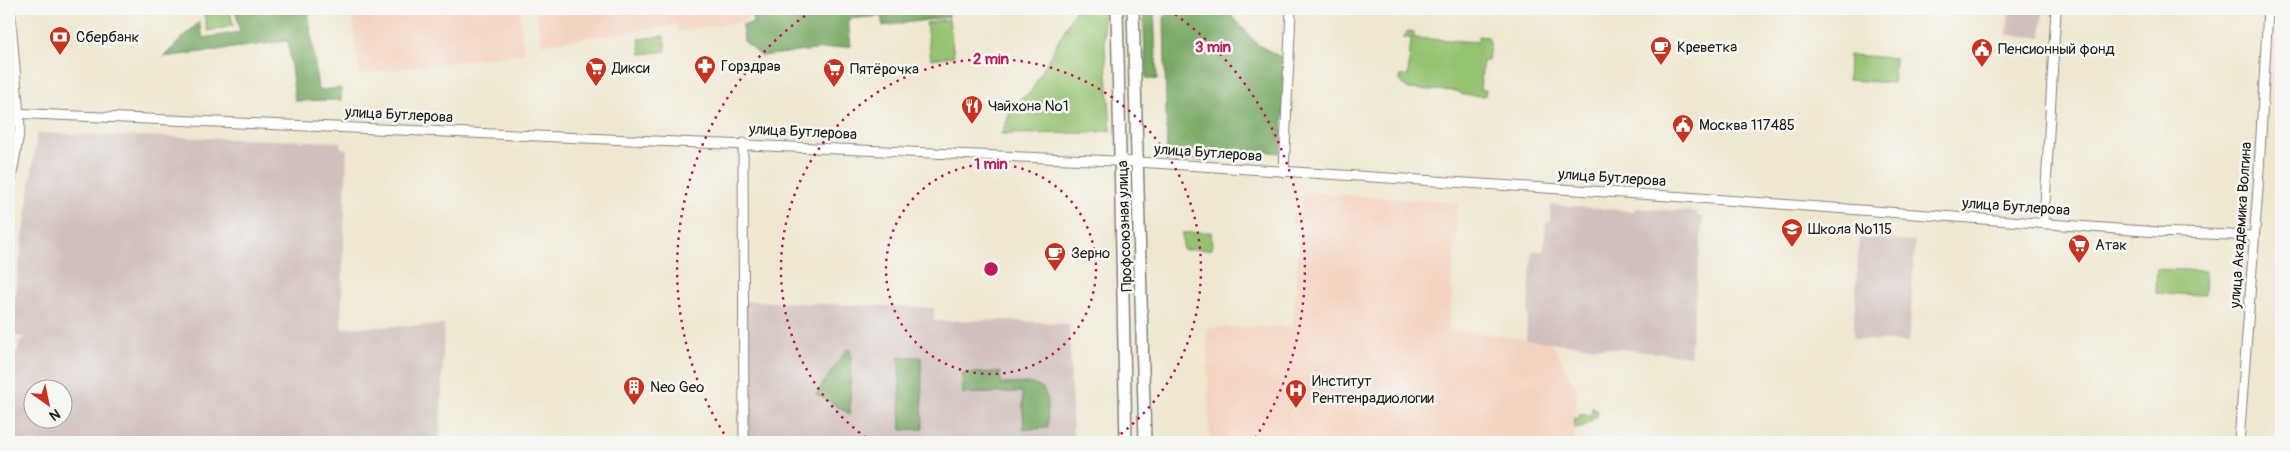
<svg xmlns="http://www.w3.org/2000/svg" width="2290" height="451" font-family="Pangolin,sans-serif">
<rect width="100%" height="100%" fill="#f6f6f2"/>
<filter id="ink" filterUnits="userSpaceOnUse"><feTurbulence type="fractalNoise" baseFrequency=".02" numOctaves="2"/><feDisplacementMap in="SourceGraphic" scale="10" xChannelSelector="R" yChannelSelector="G"/><feConvolveMatrix kernelMatrix="1 2 1 2 8 2 1 2 1" color-interpolation-filters="sRGB"/></filter>
<filter id="wash" filterUnits="userSpaceOnUse"><feTurbulence type="fractalNoise" baseFrequency=".0096" numOctaves="4" result="noise"/><feDisplacementMap in="SourceGraphic" scale="20" xChannelSelector="R" yChannelSelector="G"/><feGaussianBlur stdDeviation="1.12" result="paint"/><feColorMatrix in="noise" values="0 0 0 0 0 0 0 0 0 0 0 0 0 0 0 0 0 1.4 0 .05"/><feComposite in="paint" operator="in"/></filter>
<g filter="url(#wash)">
<rect width="100%" height="100%" fill="#efe7d0"/>
<g fill="#f4d3c0">
<polygon points="351,9 519,9 524,53 360,74"/>
<polygon points="536,9 746,9 748,21 677,31 676,25 541,44"/>
<polygon points="1302,192 1458,203 1449,330 1552,342 1577,391 1574,442 1209,442 1207,328 1293,326 1300,226 1292,225 1293,213 1301,213"/>
</g>
<g fill="#d0c0bc" fill-rule="evenodd">
<polygon points="2009,9 2043,9 2041,37 2007,35"/>
<path d="M37,133L341,142V148L347,149L341,328L444,325L440,442H9V370L12,351L18,352L19,341H24V337L10,335ZM62,388V418H32V388Z"/>
<polygon points="1551,205 1635,211 1636,208 1698,212 1697,216 1703,216 1690,356 1526,340 1532,251 1544,251 1546,222 1550,223"/>
<polygon points="1859,238 1915,241 1909,342 1853,339"/>
<polygon points="745,301 934,308 934,321 1003,320 1069,324 1073,442 746,442"/>
</g>
<g fill="#95c271" stroke="#586f46">
<polygon points="230,9 233,26 208,31 204,14"/>
<polygon points="1076,9 1104,9 1103,18 1111,130 1091,133 1001,134 1015,102 1030,93"/>
<polygon points="949,19 954,56 931,59 926,23"/>
<polygon points="1408,31 1414,32 1414,38 1478,42 1479,36 1488,37 1490,43 1488,61 1483,61 1480,90 1486,90 1485,96 1463,95 1457,91 1408,89 1400,81 1400,76 1408,76 1411,38 1403,38"/>
<polygon points="664,36 666,51 641,54 639,39"/>
<polygon points="1849,55 1895,58 1893,83 1848,80"/>
<polygon points="1211,232 1212,249 1183,250 1182,233"/>
<polygon points="2157,269 2206,271 2205,295 2156,293"/>
<polygon points="1592,407 1598,411 1597,416 1582,428 1574,428 1575,418 1579,418 1580,414 1592,415"/>
</g>
<g fill="#78a863" stroke="#4a6240">
<polygon points="235,9 308,9 318,90 341,88 341,100 295,101 288,41 163,57 199,22 203,38 240,32"/>
<polygon points="777,9 948,9 949,17 883,26 881,16 848,19 851,46 761,56 744,41 742,25 753,23 752,15 777,12"/>
<polygon points="1143,9 1154,9 1157,80 1146,78"/>
<polygon points="1174,9 1226,9 1257,44 1286,60 1281,153 1223,150 1209,161 1167,157 1164,17"/>
<polygon points="847,349 851,351 850,414 816,394"/>
<polygon points="899,357 921,357 923,429 901,430"/>
<polygon points="1000,372 1001,384 1028,383 1043,388 1047,398 1048,428 1024,429 1022,392 963,394 962,373"/>
</g>
</g>
<g filter="url(#ink)">
<g fill="none" stroke-linecap="round" stroke-linejoin="round">
<g stroke="#868276" stroke-width="11">
<g id="minor">
<polyline points="9,113 1138,162 1684,197 2158,232 2254,236"/>
<polyline points="743,143 744,442"/>
<polyline points="1284,172 1291,9"/>
<polyline points="9,191 20,128 10,9"/>
<polyline points="2044,222 2056,9"/>
<polyline points="2239,442 2258,189 2268,9"/>
</g>
</g>
<g stroke="#868276" stroke-width="14">
<g id="major">
<polyline points="1117,9 1126,442"/>
<polyline points="1133,9 1145,442"/>
</g>
</g>
<use href="#minor" stroke="#fff" stroke-width="9"/>
<use href="#major" stroke="#fff" stroke-width="11"/>
</g>
</g>
<g fill="none" stroke="#c2185b" stroke-width="2.5" stroke-dasharray="2.5 5">
<circle cx="991" cy="269" r="105"/>
<path d="M872 442A210 210 0 1 1 1110 442"/>
<path d="M728 440A314 314 0 0 1 813 10M1169 10A314 314 0 0 1 1254 440"/>
</g>
<defs>
<g id="bank-pin" transform="scale(1.125)"><path d="M0 17L-7.5 6A9.5 9.5 0 1 1 7.5 6Z" fill="#c8321e" stroke="#f6f6f2"/><path d="M-6-4H6V4H-6ZM0-2.3a2.3 2.3 0 1 0 0 4.6a2.3 2.3 0 1 0 0-4.6Z" fill="#fff"/></g>
<g id="cafe-pin" transform="scale(1.125)"><path d="M0 17L-7.5 6A9.5 9.5 0 1 1 7.5 6Z" fill="#c8321e" stroke="#f6f6f2"/><path d="M-5.5-4.5H6V0H3Q3 3.5 0 3.5H-2.5Q-5.5 3.5-5.5 0ZM3-3.2v2h1.7v-2ZM-6 4.5H4V6H-6Z" fill="#fff"/></g>
<g id="civic-pin" transform="scale(1.125)"><path d="M0 17L-7.5 6A9.5 9.5 0 1 1 7.5 6Z" fill="#c8321e" stroke="#f6f6f2"/><path d="M-.6-6.5H3V-4.5H.6V-3L4-1V1h2V6H-6V1h2V-1L-.6-3ZM-1.2 2.5V6h2.4V2.5Z" fill="#fff"/></g>
<g id="pharmacy-pin" transform="scale(1.125)"><path d="M0 17L-7.5 6A9.5 9.5 0 1 1 7.5 6Z" fill="#c8321e" stroke="#f6f6f2"/><path d="M-2-6h4v4h4v4h-4v4h-4v-4h-4v-4h4Z" fill="#fff"/></g>
<g id="supermarket-pin" transform="scale(1.125)"><path d="M0 17L-7.5 6A9.5 9.5 0 1 1 7.5 6Z" fill="#c8321e" stroke="#f6f6f2"/><path d="M-6-5.5h2.5l.6 2H6L4.5 2H-2.5L-4.4-4H-6ZM-1.5 3.2a1.3 1.3 0 1 0 .1 0ZM3 3.2a1.3 1.3 0 1 0 .1 0Z" fill="#fff"/></g>
<g id="restaurant-pin" transform="scale(1.125)"><path d="M0 17L-7.5 6A9.5 9.5 0 1 1 7.5 6Z" fill="#c8321e" stroke="#f6f6f2"/><path d="M-5-6h1v4h1v-4h1v4h1v-4h1v5L-1.5 .5V6h-2V.5L-5-1ZM5-6V6H3V1.5H1.5Q1.5-4 5-6Z" fill="#fff"/></g>
<g id="school-pin" transform="scale(1.125)"><path d="M0 17L-7.5 6A9.5 9.5 0 1 1 7.5 6Z" fill="#c8321e" stroke="#f6f6f2"/><path d="M0-5L7-2L0 1L-7-2ZM-4 1L0 2.5L4 1V4Q0 6-4 4Z" fill="#fff"/></g>
<g id="building-pin" transform="scale(1.125)"><path d="M0 17L-7.5 6A9.5 9.5 0 1 1 7.5 6Z" fill="#c8321e" stroke="#f6f6f2"/><path d="M-4-6H4V6H1V3H-1V6H-4ZM-2.5-4.3h1.7v1.8h-1.7ZM.8-4.3h1.7v1.8H.8ZM-2.5-1h1.7V.8h-1.7ZM.8-1h1.7V.8H.8Z" fill="#fff"/></g>
<g id="hospital-pin" transform="scale(1.125)"><path d="M0 17L-7.5 6A9.5 9.5 0 1 1 7.5 6Z" fill="#c8321e" stroke="#f6f6f2"/><path d="M-5-5h3v3.5h4V-5h3V5h-3V1.5h-4V5h-3Z" fill="#fff"/></g>
</defs>
<g fill-rule="evenodd">
<use href="#bank-pin" x="60" y="37"/>
<use href="#cafe-pin" x="1661" y="47"/>
<use href="#civic-pin" x="1982" y="49"/>
<use href="#pharmacy-pin" x="705" y="66"/>
<use href="#supermarket-pin" x="596" y="68"/>
<use href="#supermarket-pin" x="834" y="69"/>
<use href="#restaurant-pin" x="972" y="106"/>
<use href="#civic-pin" x="1683" y="125"/>
<use href="#school-pin" x="1792" y="229"/>
<use href="#supermarket-pin" x="2079" y="245"/>
<use href="#cafe-pin" x="1055" y="253"/>
<use href="#building-pin" x="634" y="387"/>
<use href="#hospital-pin" x="1296" y="390"/>
</g>
<g text-anchor="middle" dominant-baseline="central" stroke-width="5" stroke-linejoin="round" paint-order="stroke">
<g font-size="15" fill="#1c1c1c" stroke="#f6f6f2" text-anchor="start">
<text x="76" y="37">Сбербанк</text>
<text x="1677" y="47">Креветка</text>
<text x="1998" y="49">Пенсионный фонд</text>
<text x="721" y="66">Горздрав</text>
<text x="612" y="68">Дикси</text>
<text x="850" y="69">Пятёрочка</text>
<text x="988" y="106">Чайхона №1</text>
<text x="1699" y="125">Москва 117485</text>
<text x="1808" y="229">Школа №115</text>
<text x="2095" y="245">Атак</text>
<text x="1071" y="253">Зерно</text>
<text x="1312" y="381">Институт<tspan x="1312" dy="17">Рентгенрадиологии</tspan></text>
<text x="650" y="387">Neo Geo</text>
</g>
<g font-size="15" fill="#1c1c1c" stroke="#f6f6f2">
<text transform="translate(399 115) rotate(3)">улица Бутлерова</text>
<text transform="translate(803 132) rotate(3)">улица Бутлерова</text>
<text transform="translate(1208 153) rotate(4)">улица Бутлерова</text>
<text transform="translate(1612 178) rotate(4)">улица Бутлерова</text>
<text transform="translate(2016 207) rotate(4)">улица Бутлерова</text>
<text transform="translate(2241 225) rotate(-86)">улица Академика Волгина</text>
<text transform="translate(1125 226) rotate(-92)">Профсоюзная улица</text>
</g>
</g>
<circle cx="991" cy="269" r="8" fill="#c2185b" stroke="#f6f6f2" stroke-width="2.5"/>
<g font-size="15" text-anchor="middle" font-weight="bold" fill="#c2185b" stroke="#f6f6f2" stroke-width="5" stroke-linejoin="round" paint-order="stroke">
<text x="1213" y="52">3 min</text>
<text x="991" y="64">2 min</text>
<text x="991" y="169">1 min</text>
</g>
<rect width="2290" height="451" fill="none" stroke="#f6f6f2" stroke-width="30"/>
<g transform="translate(48 404) rotate(147)"><circle r="24" fill="#f6f6f2" stroke="#9f9f9c"/>
<path d="M0-4L9 19L0 12L-9 19Z" fill="#c8321e"/>
<text y="-8" font-size="14" font-weight="bold" text-anchor="middle" fill="#1c1c1c">N</text>
</g>
</svg>
